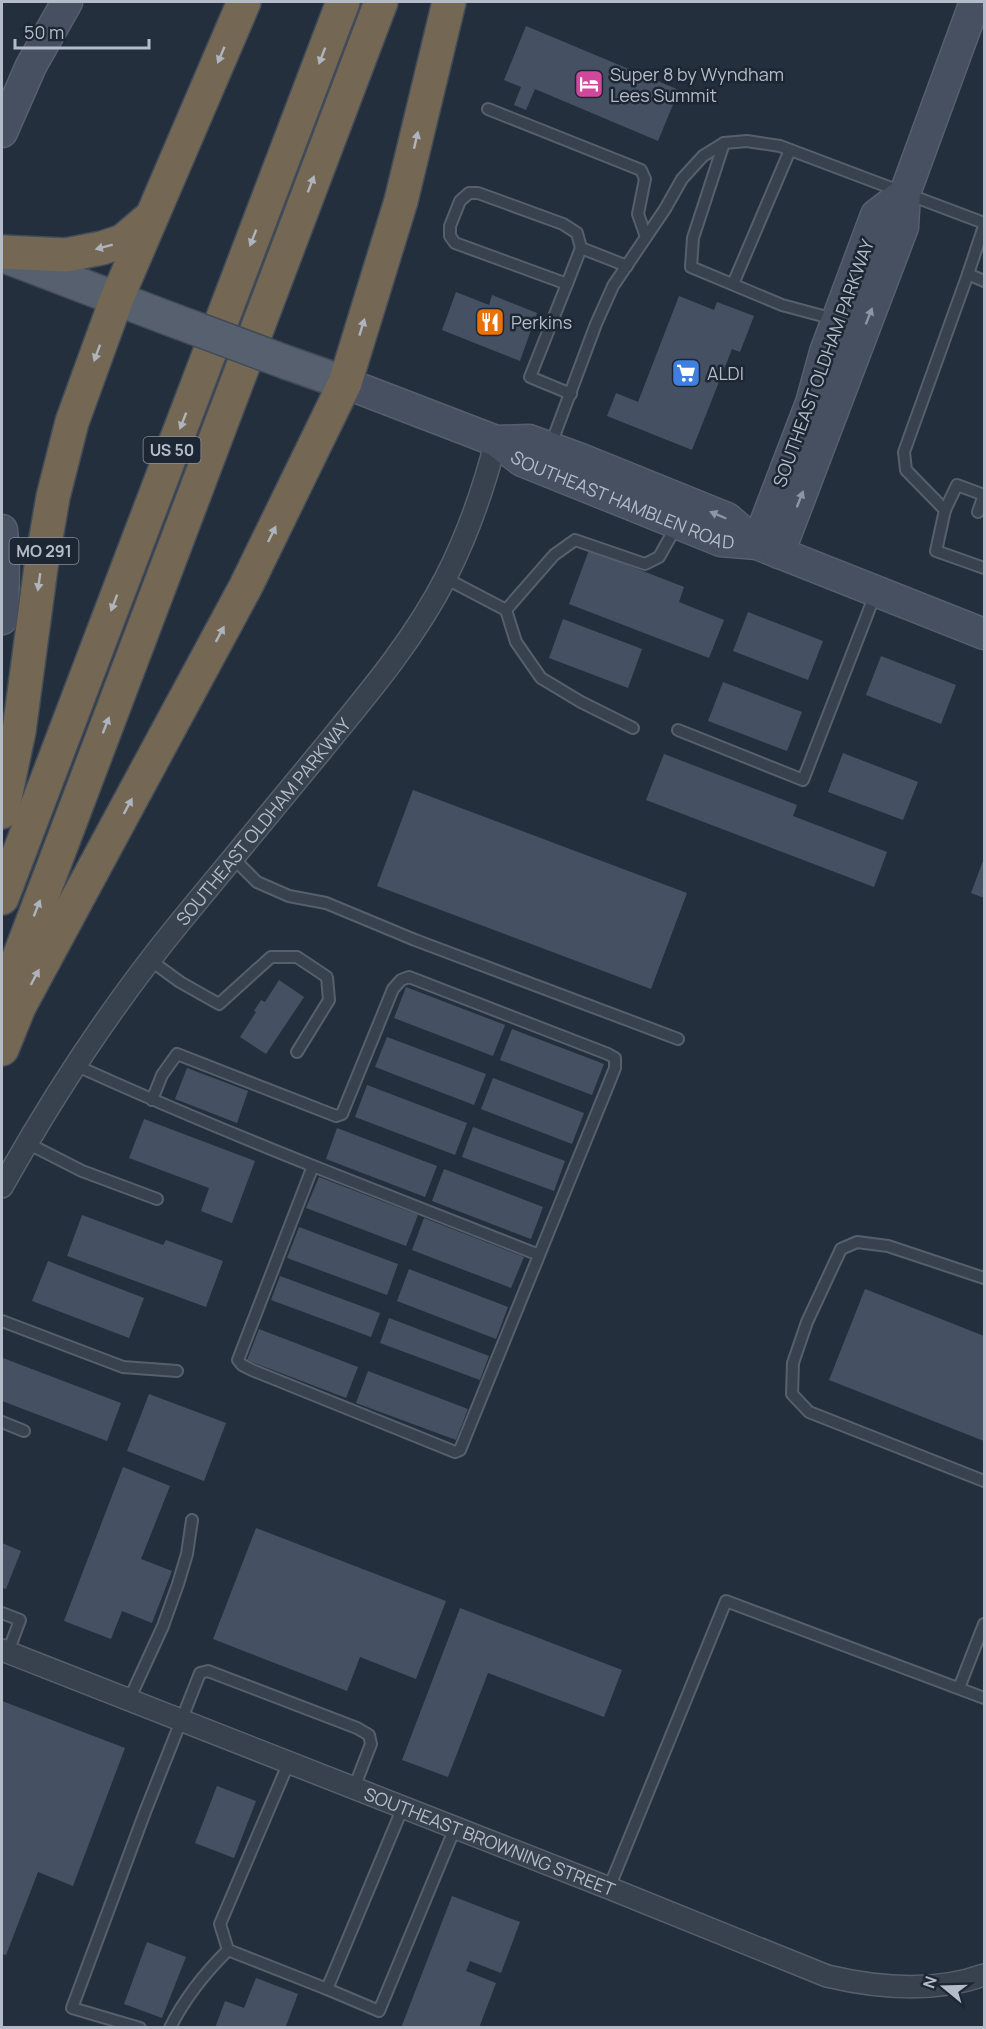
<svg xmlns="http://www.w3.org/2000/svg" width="986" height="2029" font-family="Manrope,sans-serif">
<rect width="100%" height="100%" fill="#242f3e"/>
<g fill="#455162">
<polygon points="526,26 679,90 658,141 535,89 526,110 514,105 521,87 504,80"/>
<polygon points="456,292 489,305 492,295 537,313 520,361 442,330"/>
<polygon points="679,296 714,310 717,302 754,316 740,352 732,349 692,450 607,416 616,393 638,402"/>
<polygon points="589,550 684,587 679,602 724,620 709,658 569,604"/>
<polygon points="748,612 823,641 808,680 733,651"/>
<polygon points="563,619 642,649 628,688 549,658"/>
<polygon points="881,656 956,685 941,724 866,695"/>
<polygon points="723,682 802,712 787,751 708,721"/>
<polygon points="843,753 918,782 903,820 828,792"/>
<polygon points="664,754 797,805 793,816 887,852 874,887 646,800"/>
<polygon points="413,790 687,893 651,989 377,886"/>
<polygon points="984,858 984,898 971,893"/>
<polygon points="279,980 304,997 266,1054 240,1037 256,1012 254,1011 261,1000 265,1002"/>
<polygon points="406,987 505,1025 493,1056 394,1018"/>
<polygon points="512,1029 604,1064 592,1095 500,1060"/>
<polygon points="387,1037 486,1074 474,1105 375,1067"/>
<polygon points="187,1068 248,1091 237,1123 175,1099"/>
<polygon points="493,1078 584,1113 572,1144 481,1109"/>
<polygon points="367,1085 467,1123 455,1155 355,1117"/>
<polygon points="144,1119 255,1161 232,1223 201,1211 209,1188 129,1158"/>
<polygon points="473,1127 565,1161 554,1191 462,1157"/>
<polygon points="337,1128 437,1166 425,1197 326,1159"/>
<polygon points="444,1169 543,1207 531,1239 432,1201"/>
<polygon points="319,1177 418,1215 406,1246 306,1208"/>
<polygon points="82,1215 163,1245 166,1240 223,1261 206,1307 67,1256"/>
<polygon points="424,1218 524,1257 511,1288 412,1250"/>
<polygon points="299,1227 398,1264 387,1295 287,1258"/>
<polygon points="48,1261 144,1298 129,1338 32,1301"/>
<polygon points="409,1269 508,1307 496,1339 397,1301"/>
<polygon points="280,1276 380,1313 371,1337 271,1300"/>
<polygon points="865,1289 984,1336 984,1441 829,1380"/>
<polygon points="389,1318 489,1356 480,1380 380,1343"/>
<polygon points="259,1329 358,1367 346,1398 247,1360"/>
<polygon points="3,1358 121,1403 107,1441 2,1401"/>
<polygon points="368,1371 468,1409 456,1440 356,1403"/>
<polygon points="149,1394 226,1423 204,1481 127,1451"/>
<polygon points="123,1467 170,1486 141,1559 172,1571 152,1623 122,1611 111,1639 64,1621"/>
<polygon points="256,1528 446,1601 416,1679 360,1657 347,1691 213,1639"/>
<polygon points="2,1543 21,1551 6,1589 2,1588"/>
<polygon points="460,1608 622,1670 604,1717 488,1673 448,1777 402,1760"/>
<polygon points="2,1701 125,1748 73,1886 38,1872 6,1955 2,1954"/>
<polygon points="217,1786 256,1801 234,1858 195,1843"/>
<polygon points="452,1896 520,1922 501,1973 470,1961 466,1971 496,1983 479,2028 401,2028"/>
<polygon points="147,1942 186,1957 162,2018 124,2004"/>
<polygon points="256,1978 298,1994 286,2026 290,2028 215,2028 225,2001 244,2008"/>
</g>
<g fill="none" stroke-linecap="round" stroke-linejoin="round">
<g stroke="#565f6c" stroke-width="14">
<g id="lane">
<polyline points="488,109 641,170 645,179 638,214 646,237"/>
<polyline points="724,143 693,238 691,267 782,305 834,319"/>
<polyline points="984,226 968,274 984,281"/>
<polyline points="968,274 904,452 906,470 945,510 936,551 984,568"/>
<polyline points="567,284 581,248"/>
<polyline points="733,284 790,150"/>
<polyline points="571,394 530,377 567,284 455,243 450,236 450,226 460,201 469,193 478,193 563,224 577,233 581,248 627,266"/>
<polyline points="550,447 596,324 613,286 665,209 682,179 703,156 724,143 747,141 780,146 984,223"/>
<polyline points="945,510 957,485 984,495"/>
<polyline points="978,512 984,495"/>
<polyline points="445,578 506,610 554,555 575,540 645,564 659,557 677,525"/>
<polyline points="506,610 516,642 541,678 581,702 633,728"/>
<polyline points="678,730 803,780 876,592"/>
<polyline points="233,858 257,882 289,896 326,903 415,940 678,1039"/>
<polyline points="150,960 180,982 219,1004 271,957 297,957 327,977 329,1000 297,1052"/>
<path d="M75,1065C154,1101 233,1134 313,1166L238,1360L242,1365L252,1370L455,1452L460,1450L609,1083L615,1068V1058L608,1054L409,977L401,980L393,989L342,1114L336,1116L177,1054L162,1075L152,1100"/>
<polyline points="27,1143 82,1171 157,1199"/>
<polyline points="313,1166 539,1255"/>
<polyline points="984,1278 888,1246 857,1242 841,1249 807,1322 793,1363 792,1394 809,1412 984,1481"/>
<polyline points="2,1321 123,1367 177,1371"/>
<polyline points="2,1422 24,1431"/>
<polyline points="2,1613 20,1620 8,1652"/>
<polyline points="959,1688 984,1624"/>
<polyline points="129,1700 163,1626 178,1584 187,1554 192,1520"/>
<polyline points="403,1807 327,1989 379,2011 455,1828"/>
<polyline points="609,1888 726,1601 984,1698"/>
<polyline points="228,1950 220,1924 289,1762"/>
<polyline points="140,2028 72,2008 145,1812 200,1673 208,1671 357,1728 369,1735 371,1744 354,1788"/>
<path d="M170,2028C185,1997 205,1973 228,1950L327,1989"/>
</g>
</g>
<g stroke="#565f6c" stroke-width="24">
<g id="street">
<path id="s1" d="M2,1187C54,1094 113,1004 181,921C228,864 275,807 322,750C367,695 414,640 446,577C468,534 484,487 496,441"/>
<path id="s2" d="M2,1650L609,1888L827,1976C878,1988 934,1993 984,1975"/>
</g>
</g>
<g stroke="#565f6c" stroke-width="33">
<g id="secondary">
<polyline points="2,132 31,66 67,2"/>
<polyline points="905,193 876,215 825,352 811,403 757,544 984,634"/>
<path id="s3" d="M345,383L496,441L522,461L721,541L757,544L727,518L581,459L529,440L496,441"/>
<path d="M2,530C5,560 4,589 2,619"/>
<polyline points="779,553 903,227 905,193 975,2"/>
</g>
</g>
<g stroke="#414a57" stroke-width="36">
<g id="primary">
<polyline points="2,255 170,319"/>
<polyline points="288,363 345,383"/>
</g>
</g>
<g stroke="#434c59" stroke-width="36">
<g id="highway">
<polyline points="2,252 66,255 102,248 123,241 151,217"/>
<polyline points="2,812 19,731 41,567 53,497 72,422 117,298 244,2"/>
<polyline points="2,898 343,2"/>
<polyline points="2,1002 381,2"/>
<polyline points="2,1049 19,1007 246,586 345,383 401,201 449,2"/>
</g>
</g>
<use href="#lane" stroke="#38414e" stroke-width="10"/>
<use href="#street" stroke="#38414e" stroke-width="21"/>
<use href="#secondary" stroke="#465061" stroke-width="30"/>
<use href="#primary" stroke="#56606e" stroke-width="33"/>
<use href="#highway" stroke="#746855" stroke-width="33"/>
<g stroke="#414a57" stroke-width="36" stroke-linecap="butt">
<polyline id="primary-bridge" points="170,319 288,363"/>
</g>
<use href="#primary-bridge" stroke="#56606e" stroke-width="33"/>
</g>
<defs><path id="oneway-solid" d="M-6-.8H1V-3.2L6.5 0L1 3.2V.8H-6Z" transform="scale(1.5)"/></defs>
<g fill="#aeb4bd">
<use href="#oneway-solid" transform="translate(221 55) rotate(113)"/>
<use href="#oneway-solid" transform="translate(322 56) rotate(111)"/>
<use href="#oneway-solid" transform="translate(416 140) rotate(-77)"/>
<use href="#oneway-solid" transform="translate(311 184) rotate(-69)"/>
<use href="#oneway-solid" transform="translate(253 238) rotate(111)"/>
<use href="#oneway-solid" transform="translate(104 247) rotate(165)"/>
<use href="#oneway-solid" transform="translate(362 327) rotate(-73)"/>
<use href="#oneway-solid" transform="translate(97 353) rotate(110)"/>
<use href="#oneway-solid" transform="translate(183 421) rotate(111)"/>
<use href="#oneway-solid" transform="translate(272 534) rotate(-64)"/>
<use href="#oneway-solid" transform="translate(39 582) rotate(98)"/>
<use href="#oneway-solid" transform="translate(114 603) rotate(111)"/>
<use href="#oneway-solid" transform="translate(220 634) rotate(-62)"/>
<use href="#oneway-solid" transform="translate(106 725) rotate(-69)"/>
<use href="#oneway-solid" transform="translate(128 806) rotate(-62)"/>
<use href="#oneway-solid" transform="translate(37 908) rotate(-69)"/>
<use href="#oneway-solid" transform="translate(35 977) rotate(-62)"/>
</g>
<g fill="#8e96a5">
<use href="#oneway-solid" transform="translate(869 316) rotate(-69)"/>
<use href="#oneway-solid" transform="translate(800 499) rotate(-69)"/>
<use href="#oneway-solid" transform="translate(718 515) rotate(-157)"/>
</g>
<defs>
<g id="hotel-square" transform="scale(1.5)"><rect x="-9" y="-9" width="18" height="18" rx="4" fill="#d1479c" stroke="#1d2633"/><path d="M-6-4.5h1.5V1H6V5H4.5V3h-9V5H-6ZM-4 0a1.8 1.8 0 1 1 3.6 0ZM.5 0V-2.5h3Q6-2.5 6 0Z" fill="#fff"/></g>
<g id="restaurant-square" transform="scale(1.5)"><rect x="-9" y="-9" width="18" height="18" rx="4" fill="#e8710a" stroke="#1d2633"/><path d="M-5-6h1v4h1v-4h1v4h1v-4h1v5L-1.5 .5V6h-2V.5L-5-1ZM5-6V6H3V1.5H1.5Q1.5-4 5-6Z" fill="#fff"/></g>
<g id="supermarket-square" transform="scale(1.5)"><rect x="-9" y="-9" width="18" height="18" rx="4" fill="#3f7fe0" stroke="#1d2633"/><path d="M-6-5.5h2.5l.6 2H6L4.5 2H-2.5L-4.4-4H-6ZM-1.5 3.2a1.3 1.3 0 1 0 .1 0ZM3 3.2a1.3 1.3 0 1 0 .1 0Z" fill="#fff"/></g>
</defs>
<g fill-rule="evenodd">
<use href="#hotel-square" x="589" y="84"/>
<use href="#restaurant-square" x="490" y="322"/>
<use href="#supermarket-square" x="686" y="373"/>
</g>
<g text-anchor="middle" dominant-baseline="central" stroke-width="5" stroke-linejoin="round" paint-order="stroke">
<g fill="#1d2633" stroke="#878f9c" stroke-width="1.5">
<rect x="143.5" y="437" width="57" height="26" rx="4.5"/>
<rect x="9.5" y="538" width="69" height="26" rx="4.5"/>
</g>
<g font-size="16" font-weight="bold" fill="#b4bcc9">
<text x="172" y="450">US 50</text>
<text x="44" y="551">MO 291</text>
</g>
<g font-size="18" fill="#b4bcc9" stroke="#1d2633" text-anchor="start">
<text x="610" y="74">Super 8 by Wyndham<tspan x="610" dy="21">Lees Summit</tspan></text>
<text x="511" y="322">Perkins</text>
<text x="707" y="373">ALDI</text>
</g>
<g font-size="18" fill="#b4bcc9" stroke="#1d2633">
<text transform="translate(823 363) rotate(-70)">SOUTHEAST OLDHAM PARKWAY</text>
<text stroke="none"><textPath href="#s3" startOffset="303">SOUTHEAST HAMBLEN ROAD</textPath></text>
<text stroke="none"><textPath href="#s1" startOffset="450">SOUTHEAST OLDHAM PARKWAY</textPath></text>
<text stroke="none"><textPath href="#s2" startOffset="524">SOUTHEAST BROWNING STREET</textPath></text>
</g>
</g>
<rect width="986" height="2029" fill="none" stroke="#b4bcc9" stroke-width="6"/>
<g transform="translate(944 1987) rotate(289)" stroke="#1d2633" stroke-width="4.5" paint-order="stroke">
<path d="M0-4.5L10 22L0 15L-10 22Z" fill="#b4bcc9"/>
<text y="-9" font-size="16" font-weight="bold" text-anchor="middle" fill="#b4bcc9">N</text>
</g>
<path d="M15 39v9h134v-9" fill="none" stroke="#b4bcc9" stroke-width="3"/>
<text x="24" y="39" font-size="18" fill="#b4bcc9" stroke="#1d2633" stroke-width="4.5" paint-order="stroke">50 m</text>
</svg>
